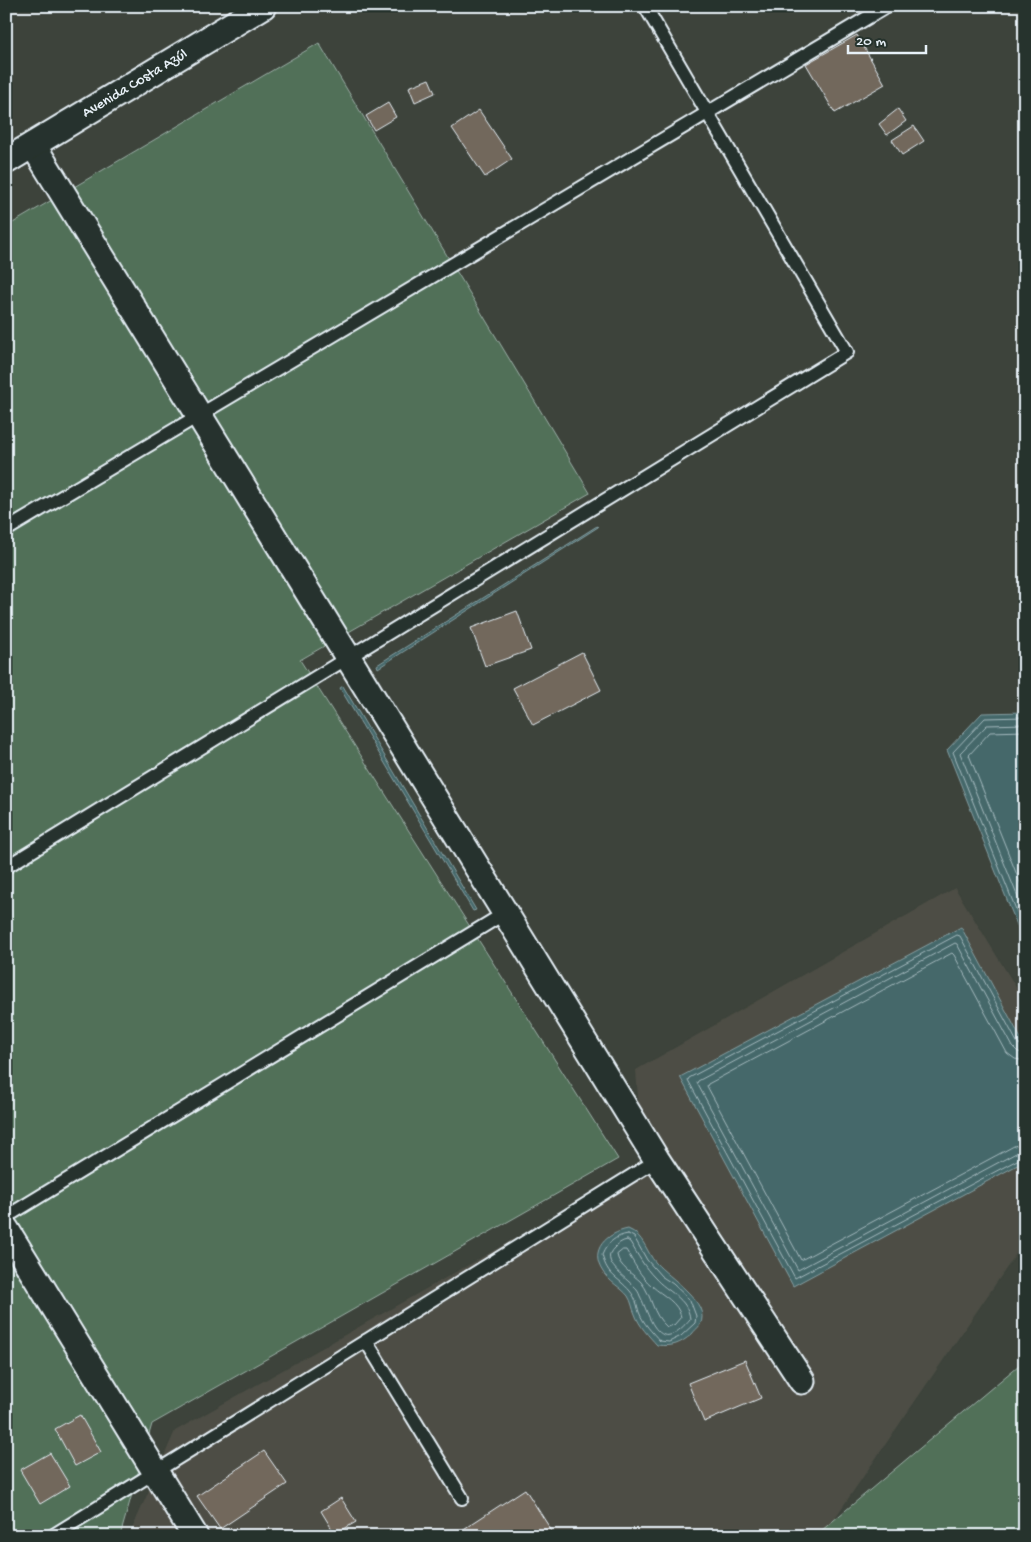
<svg xmlns="http://www.w3.org/2000/svg" width="1031" height="1542" font-family="'Gochi Hand',sans-serif">
<rect width="100%" height="100%" fill="#3d433b"/>
<filter id="ink" filterUnits="userSpaceOnUse"><feTurbulence type="fractalNoise" baseFrequency=".02" numOctaves="2"/><feDisplacementMap in="SourceGraphic" scale="10" xChannelSelector="R" yChannelSelector="G"/><feConvolveMatrix kernelMatrix="1 2 1 2 8 2 1 2 1" color-interpolation-filters="sRGB"/></filter>
<g filter="url(#ink)">
<polygon fill="#4d4e45" points="955,888 1025,1002 1025,1241 828,1528 818,1536 129,1536 175,1431 643,1166 636,1070"/>
<g fill="#516f58" stroke="#9cb0a8">
<polygon points="319,43 590,493 300,660 618,1159 152,1424 120,1536 6,1536 6,227"/>
<polygon points="1025,1360 1025,1536 815,1536"/>
</g>
<g fill="#44686a" stroke="#869fa3">
<polygon points="597,526 598,527 378,668 377,665"/>
<polygon points="343,686 476,910 473,911 340,688"/>
<polygon points="1025,712 1025,945 947,750 982,713"/>
<polygon points="961,927 1025,1046 1025,1161 793,1286 680,1077"/>
<path d="M628,1229C644,1235 646,1252 656,1263C668,1277 712,1303 700,1325C698,1328 694,1331 692,1334C680,1344 673,1347 657,1345C649,1336 639,1326 635,1314C632,1308 632,1302 628,1296C621,1287 609,1282 603,1272C588,1250 607,1233 628,1229Z"/>
</g>
<g fill="none" stroke-linecap="round" stroke-linejoin="round">
<g stroke="#a6babf" stroke-width="1">
<polyline points="1025,717 985,718 953,752 1025,932"/>
<polyline points="1025,724 987,725 960,753 1025,915"/>
<polyline points="1025,731 990,732 969,755 1025,895"/>
<polyline points="1025,1047 1018,1044 960,936 957,935 689,1078 688,1080 795,1278 1021,1158 1025,1157"/>
<polyline points="1025,1053 1018,1052 1013,1047 957,944 955,943 698,1081 697,1083 798,1270 1018,1152 1025,1151"/>
<polyline points="1025,1061 1015,1059 1007,1053 954,955 952,953 708,1084 707,1086 801,1260 1014,1146 1025,1143"/>
<path d="M628,1234L634,1237L647,1260L661,1276L673,1284L690,1300L696,1316L695,1323L681,1336L669,1342L660,1341C652,1332 643,1323 639,1312C637,1305 636,1298 630,1291C617,1276 608,1277 602,1255C607,1243 615,1236 628,1234Z"/>
<path d="M627,1240L630,1242C638,1255 644,1267 655,1278C667,1292 688,1298 690,1319C685,1325 673,1338 664,1335C651,1330 646,1307 640,1296C639,1293 637,1289 634,1287C626,1277 599,1262 614,1248C618,1244 621,1241 627,1240Z"/>
<path d="M623,1250H626C634,1263 640,1276 652,1286C663,1296 678,1302 681,1317L674,1325L667,1327C651,1313 653,1297 641,1282C633,1274 619,1267 617,1255Z"/>
</g>
</g>
<g fill="#72675b" stroke="#e8f1f8">
<polygon points="857,35 885,84 835,113 806,64"/>
<polygon points="429,79 435,93 415,102 409,87"/>
<polygon points="388,103 396,117 374,130 366,116"/>
<polygon points="898,109 906,121 887,135 879,124"/>
<polygon points="479,110 512,159 485,177 452,128"/>
<polygon points="914,126 924,141 902,155 892,140"/>
<polygon points="517,611 531,650 485,666 471,628"/>
<polygon points="582,652 601,690 533,725 513,688"/>
<polygon points="745,1360 761,1398 704,1422 688,1383"/>
<polygon points="80,1415 101,1452 75,1466 55,1429"/>
<polygon points="264,1451 287,1484 220,1529 197,1496"/>
<polygon points="50,1453 70,1486 40,1504 20,1470"/>
<polygon points="525,1489 555,1536 453,1536"/>
<polygon points="341,1498 356,1522 335,1534 321,1511"/>
</g>
<g fill="none" stroke-linecap="round" stroke-linejoin="round">
<g stroke="#e8f1f8" stroke-width="16">
<g id="service">
<polyline points="6,530 887,6"/>
<polyline points="6,867 847,352 645,6"/>
<polyline points="6,1217 505,913"/>
<polyline points="366,1341 462,1498"/>
<polyline points="52,1536 657,1160"/>
</g>
</g>
<g stroke="#e8f1f8" stroke-width="29">
<g id="minor">
<polyline points="33,145 657,1160 802,1381"/>
<polyline points="6,161 263,6"/>
<polyline points="6,1229 195,1536"/>
</g>
</g>
<use href="#service" stroke="#26332d" stroke-width="12"/>
<use href="#minor" stroke="#26332d" stroke-width="25"/>
</g>
</g>
<g text-anchor="middle" dominant-baseline="central" stroke-width="4.5" stroke-linejoin="round" paint-order="stroke">
<g font-size="15" fill="#e8f1f8" stroke="#26332d">
<text transform="translate(135 84) rotate(-31)">Avenida Costa Azúl</text>
</g>
</g>
<rect width="1031" height="1542" fill="none" stroke="#26332d" stroke-width="25"/>
<rect x="12" y="12" width="1006" height="1517" fill="none" stroke="#e8f1f8" stroke-width="2" filter="url(#ink)"/>
<path d="M848 45v8h78v-8" fill="none" stroke="#e8f1f8" stroke-width="2.5"/>
<text x="856" y="45" font-size="15" fill="#e8f1f8" stroke="#26332d" stroke-width="4" paint-order="stroke">20 m</text>
</svg>
